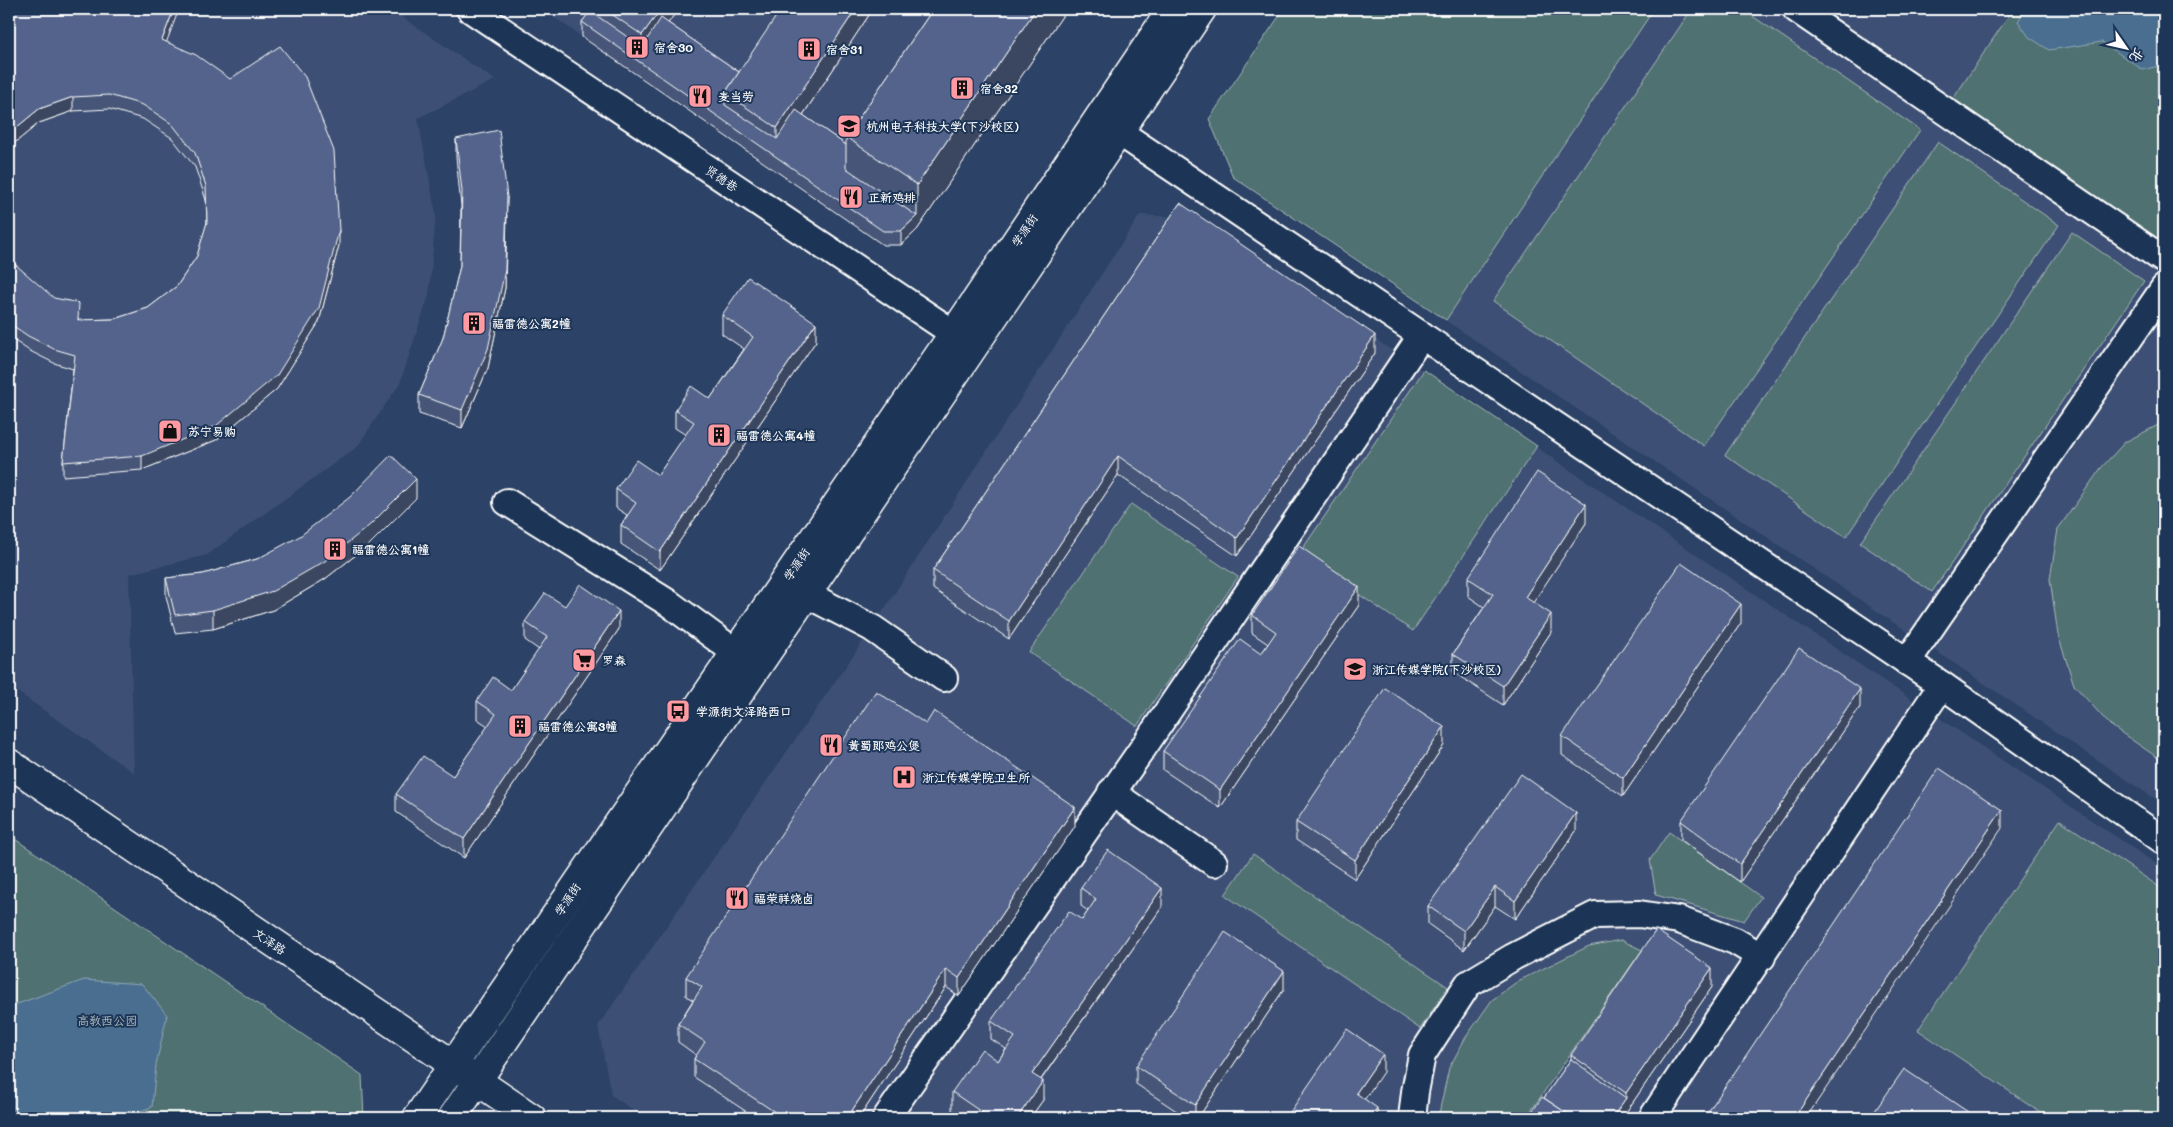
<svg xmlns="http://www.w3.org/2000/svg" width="2173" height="1127" font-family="Mali,'LXGW WenKai TC',sans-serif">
<rect width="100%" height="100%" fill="#2c4266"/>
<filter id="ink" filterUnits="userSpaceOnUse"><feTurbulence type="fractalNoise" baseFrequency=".02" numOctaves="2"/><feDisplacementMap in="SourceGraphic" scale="10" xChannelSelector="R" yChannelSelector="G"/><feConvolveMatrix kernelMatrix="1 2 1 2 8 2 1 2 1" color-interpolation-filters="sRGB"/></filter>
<g filter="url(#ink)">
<g fill="#3c5074">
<polygon points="9,9 390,9 495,80 418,118 436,214 429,295 400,383 357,447 207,555 129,574 134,773 9,686"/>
<polygon points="542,9 1067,9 917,230 901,245 883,245"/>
<polygon points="1284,9 2164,9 2164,805 1233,177 1209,119"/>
<polygon points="1140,215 1195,218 2164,869 2164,1118 645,1118 611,1095 598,1026 872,628"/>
</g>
<g fill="#507171" stroke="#a8b8b8">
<polygon points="1284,9 1654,9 1446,320 1233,177 1209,119"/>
<polygon points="1692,9 1742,9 1920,130 1704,446 1493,301"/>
<polygon points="2013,9 2164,9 2164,260 1945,111"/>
<polygon points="1938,142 2059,225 1846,537 1725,455"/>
<polygon points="2072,232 2144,281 1932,592 1860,543"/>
<polygon points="1424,370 1537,446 1413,631 1299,554"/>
<polygon points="2164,422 2164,762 2110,725 2074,685 2058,635 2050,579 2058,529 2101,468 2125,442"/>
<polygon points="1131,504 1238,577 1137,726 1029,652"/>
<polygon points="2060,820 2164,890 2164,1110 2159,1118 2049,1118 1918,1030"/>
<polygon points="1669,832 1761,897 1744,921 1656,895 1650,860"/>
<polygon points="9,835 362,1075 364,1118 9,1118"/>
<polygon points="1253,854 1448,987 1420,1029 1225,895"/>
<polygon points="1621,940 1642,950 1526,1118 1438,1118 1449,1068 1466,1037 1492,1000 1518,981 1589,946"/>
</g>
<g fill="#486e8f" stroke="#91a8bc">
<polygon points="2026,9 2164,9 2164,67 2162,65 2143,70 2102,42 2049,50 2029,37 2018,21"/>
<polygon points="84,980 142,984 167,1015 156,1065 152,1107 120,1118 9,1118 9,1103 13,1098 9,1082 9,1007"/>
</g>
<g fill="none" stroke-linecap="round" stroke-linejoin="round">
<g stroke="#fff" stroke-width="30">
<g id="street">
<polyline points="470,9 971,345"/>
<polyline points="1796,9 2164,260"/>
<polyline points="1119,132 1942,685 2164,841"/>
<polyline points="507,502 670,604 754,666"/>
<polyline points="806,594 872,628 944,678"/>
<polyline points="1907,662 2164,288"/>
<polyline points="1111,792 1214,863"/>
<polyline points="886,1118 1143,748 1422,335"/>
<polyline points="1412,1118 1415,1092 1422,1055 1468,984 1513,957 1595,915 1639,914 1679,920 1735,941 1762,957"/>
<polyline points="1652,1118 1942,685"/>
</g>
</g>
<g stroke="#fff" stroke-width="31">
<g id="secondary">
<polyline points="417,1118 954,333 1172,9"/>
<polyline points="452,1118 1202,9"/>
</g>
</g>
<g stroke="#fff" stroke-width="31">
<polyline id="primary" points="9,763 532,1118"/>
</g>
<use href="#street" stroke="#1d3557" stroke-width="26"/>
<use href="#secondary" stroke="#1d3557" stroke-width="28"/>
<use href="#primary" stroke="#1d3557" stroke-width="28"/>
</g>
<g fill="#475678" stroke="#fff">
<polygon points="9,9 166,42 339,245 319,322 277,389 216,440 142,470 63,476 63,462 73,369 54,363 28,350 9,337 9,265 79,320 114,319 148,308 177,286 197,256 207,223 206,200 195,167 172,138 143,119 109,109 73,111 39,123 11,146"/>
<polygon points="591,9 678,9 668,23 739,72 873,9 803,115 846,145 846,137 933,9 1067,9 917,230 901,245 883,245 582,37 582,22 591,12"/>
<polygon points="456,139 507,215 505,288 488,368 462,428 419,414 419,395 443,338 460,266 461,206 456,157"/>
<polygon points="1180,203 1375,353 1237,556 1118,475 1009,639 933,589 933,570"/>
<polygon points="722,315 816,341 660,570 621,544 621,525 627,515 616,508 616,489 658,475 686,435 675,428 675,410 710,399 744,349 722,334"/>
<polygon points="416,498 370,544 325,579 273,610 213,629 175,633 166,596 166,578 203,574 257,559"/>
<polygon points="1586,523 1533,602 1551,632 1503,705 1453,672 1453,654 1484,607 1468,596 1468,578"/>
<polygon points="1359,605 1220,808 1163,770 1163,751 1261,654 1268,644 1252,633 1252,615"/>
<polygon points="565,606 619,629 464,858 396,812 396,794 453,776 488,726 477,719 477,701 511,690 539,650 525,640 525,622"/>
<polygon points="1741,623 1623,796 1562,755 1562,736"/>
<polygon points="1860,707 1740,882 1681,840 1681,821"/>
<polygon points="1444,745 1355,879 1296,840 1296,822"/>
<polygon points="1075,826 959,996 946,987 859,1118 756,1118 694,1077 694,1059 696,1055 678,1042 678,1024 693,1000 686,996 686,977"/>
<polygon points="1576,831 1515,919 1495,906 1464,950 1428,924 1428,906"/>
<polygon points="1081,888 1162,907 1041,1080 1043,1100 1030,1118 964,1118 952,1110 952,1092 998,1061 1006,1049 991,1039 991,1021 1082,920 1088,911 1081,906"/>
<polygon points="1712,987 1622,1118 1528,1118 1544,1098 1571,1059 1571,1055"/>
<polygon points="1284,989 1198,1118 1187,1118 1136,1084 1136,1066"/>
</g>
<g fill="#3a4661" stroke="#fff">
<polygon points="174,9 179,9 162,54 162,40"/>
<polygon points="661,9 678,9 642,61 642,35"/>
<polygon points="856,9 873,9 777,154 777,128"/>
<polygon points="1036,9 1067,9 917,230 901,245 901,231 917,216 917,185"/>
<polygon points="73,97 73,111 39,123 11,146 9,150 9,136 11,132 39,109"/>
<polygon points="507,197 505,288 488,368 462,428 462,410"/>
<polygon points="339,230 339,245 319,322 277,389 216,440 142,470 142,456"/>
<polygon points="816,323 816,341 660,570 660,552"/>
<polygon points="1375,335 1375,353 1237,556 1237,538"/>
<polygon points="1118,456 1118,475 1009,639 1009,621"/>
<polygon points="416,479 416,498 370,544 325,579 273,610 213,629 213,610"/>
<polygon points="1586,504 1586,523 1525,615 1525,597"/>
<polygon points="1359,587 1359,605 1220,808 1220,790"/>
<polygon points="1741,604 1741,623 1623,796 1623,778"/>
<polygon points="619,611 619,629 464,858 464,839"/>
<polygon points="1551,614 1551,632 1503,705 1503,686"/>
<polygon points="1860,689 1860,707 1740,882 1740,864"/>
<polygon points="1444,727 1444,745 1355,879 1355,860"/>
<polygon points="1075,807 1075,826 959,996 959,978"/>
<polygon points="2002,810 2002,828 1806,1118 1794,1118"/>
<polygon points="1576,813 1576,831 1515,919 1515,901"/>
<polygon points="1495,887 1495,906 1464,950 1464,931"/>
<polygon points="1162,888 1162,907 1032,1092 1032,1074"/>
<polygon points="1712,968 1712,987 1622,1118 1612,1118 1626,1098 1626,1093"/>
<polygon points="946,969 946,987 859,1118 847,1118"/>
<polygon points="1284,971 1284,989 1198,1118 1195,1118 1195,1105"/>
<polygon points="1383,1054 1383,1072 1356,1112 1356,1093"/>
<polygon points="1043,1081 1043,1100 1030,1118 1017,1118"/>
<polygon points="1377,1108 1377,1118 1370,1118"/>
</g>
<g fill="#53648b" stroke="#fff">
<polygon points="9,9 174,9 162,40 196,55 230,79 280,46 305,77 334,151 339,230 319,308 277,375 216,426 142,456 63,462 75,355 54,349 28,336 9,323 9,265 16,265 54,298 79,303 78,320 114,319 148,308 177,286 197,256 207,222 206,186 195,153 172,124 143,105 109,95 73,97 39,109 11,132 9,136"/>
<polygon points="604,9 661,9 642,35"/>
<polygon points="781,9 856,9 777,128 725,93"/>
<polygon points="933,9 1036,9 917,185 846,137"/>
<polygon points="590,11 642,47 661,18 739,72 725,93 725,105 777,139 796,110 846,145 846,168 917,216 901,231 883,231 582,22"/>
<polygon points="499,130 507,197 505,270 488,349 462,410 419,395 443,338 460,266 462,191 456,139"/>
<polygon points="1180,203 1375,335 1237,538 1118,456 1009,621 933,570"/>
<polygon points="748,277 816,323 660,552 621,525 636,503 616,489 636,460 658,475 694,422 675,410 691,386 710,399 753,337 722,315"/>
<polygon points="391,455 416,479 370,525 325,561 273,591 213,610 175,615 166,578 203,574 257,559 300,536 350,497"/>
<polygon points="1537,472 1586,504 1525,597 1551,614 1503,686 1453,654 1493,594 1468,578"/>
<polygon points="1299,546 1359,587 1220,790 1163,751 1240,639 1261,654 1276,632 1252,615"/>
<polygon points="1681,563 1741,604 1623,778 1562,736"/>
<polygon points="580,584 619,611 464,839 396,794 423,756 453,776 496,714 477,701 493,677 511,690 547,637 525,622 545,593 565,606"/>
<polygon points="1799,648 1860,689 1740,864 1681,821"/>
<polygon points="1385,688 1444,727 1355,860 1296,822"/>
<polygon points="876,691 926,724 934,711 1075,807 959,978 946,969 847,1118 784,1118 694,1059 705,1042 678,1024 702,987 686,977"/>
<polygon points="1939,768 2002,810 1794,1118 1704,1118"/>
<polygon points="1521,774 1576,813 1515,901 1495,887 1464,931 1428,906"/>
<polygon points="1108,850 1162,888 1032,1074 1043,1081 1017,1118 990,1118 952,1092 982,1049 998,1061 1015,1037 991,1021 1069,911 1082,920 1096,899 1081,888"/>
<polygon points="1656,930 1712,968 1626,1093 1571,1055"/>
<polygon points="1225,932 1284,971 1195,1105 1136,1066"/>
<polygon points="1347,1029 1383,1054 1356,1093 1377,1108 1370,1118 1286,1118"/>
<polygon points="1571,1059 1626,1098 1612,1118 1574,1118 1544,1098"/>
<polygon points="1904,1069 1977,1118 1870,1118"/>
<polygon points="1542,1097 1574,1118 1528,1118"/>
</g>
</g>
<defs>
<g id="building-square" transform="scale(1.25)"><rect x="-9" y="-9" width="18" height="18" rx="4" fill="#ff9aa2" stroke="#1d3557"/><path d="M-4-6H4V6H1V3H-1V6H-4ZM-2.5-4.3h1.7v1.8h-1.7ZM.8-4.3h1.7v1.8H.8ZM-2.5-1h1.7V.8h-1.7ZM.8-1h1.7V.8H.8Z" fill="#111"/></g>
<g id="restaurant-square" transform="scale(1.25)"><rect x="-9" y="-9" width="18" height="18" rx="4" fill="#ff9aa2" stroke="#1d3557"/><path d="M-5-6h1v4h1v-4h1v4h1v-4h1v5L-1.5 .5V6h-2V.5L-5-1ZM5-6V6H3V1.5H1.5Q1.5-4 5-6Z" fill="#111"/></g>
<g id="university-square" transform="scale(1.25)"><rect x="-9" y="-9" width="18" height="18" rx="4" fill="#ff9aa2" stroke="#1d3557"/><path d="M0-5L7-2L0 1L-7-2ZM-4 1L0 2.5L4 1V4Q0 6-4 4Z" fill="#111"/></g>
<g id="shop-square" transform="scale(1.25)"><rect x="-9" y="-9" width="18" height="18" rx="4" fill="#ff9aa2" stroke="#1d3557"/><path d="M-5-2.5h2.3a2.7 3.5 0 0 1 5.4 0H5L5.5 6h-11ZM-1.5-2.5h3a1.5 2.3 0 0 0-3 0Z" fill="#111"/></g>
<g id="supermarket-square" transform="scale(1.25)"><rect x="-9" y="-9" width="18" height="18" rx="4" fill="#ff9aa2" stroke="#1d3557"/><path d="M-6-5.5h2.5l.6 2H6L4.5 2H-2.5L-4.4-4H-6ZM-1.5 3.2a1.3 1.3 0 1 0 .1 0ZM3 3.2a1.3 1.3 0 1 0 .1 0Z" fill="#111"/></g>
<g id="bus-square" transform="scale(1.25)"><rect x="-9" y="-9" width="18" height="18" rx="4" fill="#ff9aa2" stroke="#1d3557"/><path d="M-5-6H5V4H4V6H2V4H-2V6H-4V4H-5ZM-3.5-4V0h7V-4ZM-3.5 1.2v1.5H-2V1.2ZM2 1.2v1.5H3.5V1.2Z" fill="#111"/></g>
<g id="hospital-square" transform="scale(1.25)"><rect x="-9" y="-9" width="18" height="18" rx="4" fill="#ff9aa2" stroke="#1d3557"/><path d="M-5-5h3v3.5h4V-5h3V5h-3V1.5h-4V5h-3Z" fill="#111"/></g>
</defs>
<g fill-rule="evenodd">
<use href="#building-square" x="637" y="47"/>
<use href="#building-square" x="809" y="49"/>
<use href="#building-square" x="962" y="88"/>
<use href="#restaurant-square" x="700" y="96"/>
<use href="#university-square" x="849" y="126"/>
<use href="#restaurant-square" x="851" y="197"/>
<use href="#building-square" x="474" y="323"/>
<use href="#shop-square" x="170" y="431"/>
<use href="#building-square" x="719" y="435"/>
<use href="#building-square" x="335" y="549"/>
<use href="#supermarket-square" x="584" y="660"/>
<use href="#university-square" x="1355" y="669"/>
<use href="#bus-square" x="678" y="711"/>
<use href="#building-square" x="520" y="726"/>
<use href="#restaurant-square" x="831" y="745"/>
<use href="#hospital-square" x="904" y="777"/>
<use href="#restaurant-square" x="737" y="898"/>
</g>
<g text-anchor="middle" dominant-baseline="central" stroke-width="4" stroke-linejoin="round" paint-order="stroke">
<g font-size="12" font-weight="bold" fill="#fff" stroke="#1d3557" text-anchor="start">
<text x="654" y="47">宿舍30</text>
<text x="826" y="49">宿舍31</text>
<text x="980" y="88">宿舍32</text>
<text x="718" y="96">麦当劳</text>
<text x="866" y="126">杭州电子科技大学(下沙校区)</text>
<text x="868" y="197">正新鸡排</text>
<text x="492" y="323">福雷德公寓2幢</text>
<text x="188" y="431">苏宁易购</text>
<text x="736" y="435">福雷德公寓4幢</text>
<text x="352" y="549">福雷德公寓1幢</text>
<text x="602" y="660">罗森</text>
<text x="1372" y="669">浙江传媒学院(下沙校区)</text>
<text x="696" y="711">学源街文泽路西口</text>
<text x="538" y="726">福雷德公寓3幢</text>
<text x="848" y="745">黄蜀郎鸡公煲</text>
<text x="922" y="777">浙江传媒学院卫生所</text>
<text x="754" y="898">福荣祥烧卤</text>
</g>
<g font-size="12" fill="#fff" stroke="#1d3557">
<text transform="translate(722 178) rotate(34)">贤德巷</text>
<text transform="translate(1024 230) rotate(-56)">学源街</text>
<text transform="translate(796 564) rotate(-56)">学源街</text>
<text transform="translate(567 899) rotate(-56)">学源街</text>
<text transform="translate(270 941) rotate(34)">文泽路</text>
</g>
<g font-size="12" fill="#b0bfbf" stroke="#1d3557">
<text x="107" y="1020">高教西公园</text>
</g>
</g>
<rect width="2173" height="1127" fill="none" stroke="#1d3557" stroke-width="30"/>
<rect x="15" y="15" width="2143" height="1097" fill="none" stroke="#fff" stroke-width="2" filter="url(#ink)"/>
<g transform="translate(2126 48) rotate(124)" stroke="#1d3557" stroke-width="4" paint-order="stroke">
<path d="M0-4L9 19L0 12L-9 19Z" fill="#ffffff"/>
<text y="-8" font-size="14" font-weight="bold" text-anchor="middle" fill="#ffffff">北</text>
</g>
</svg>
